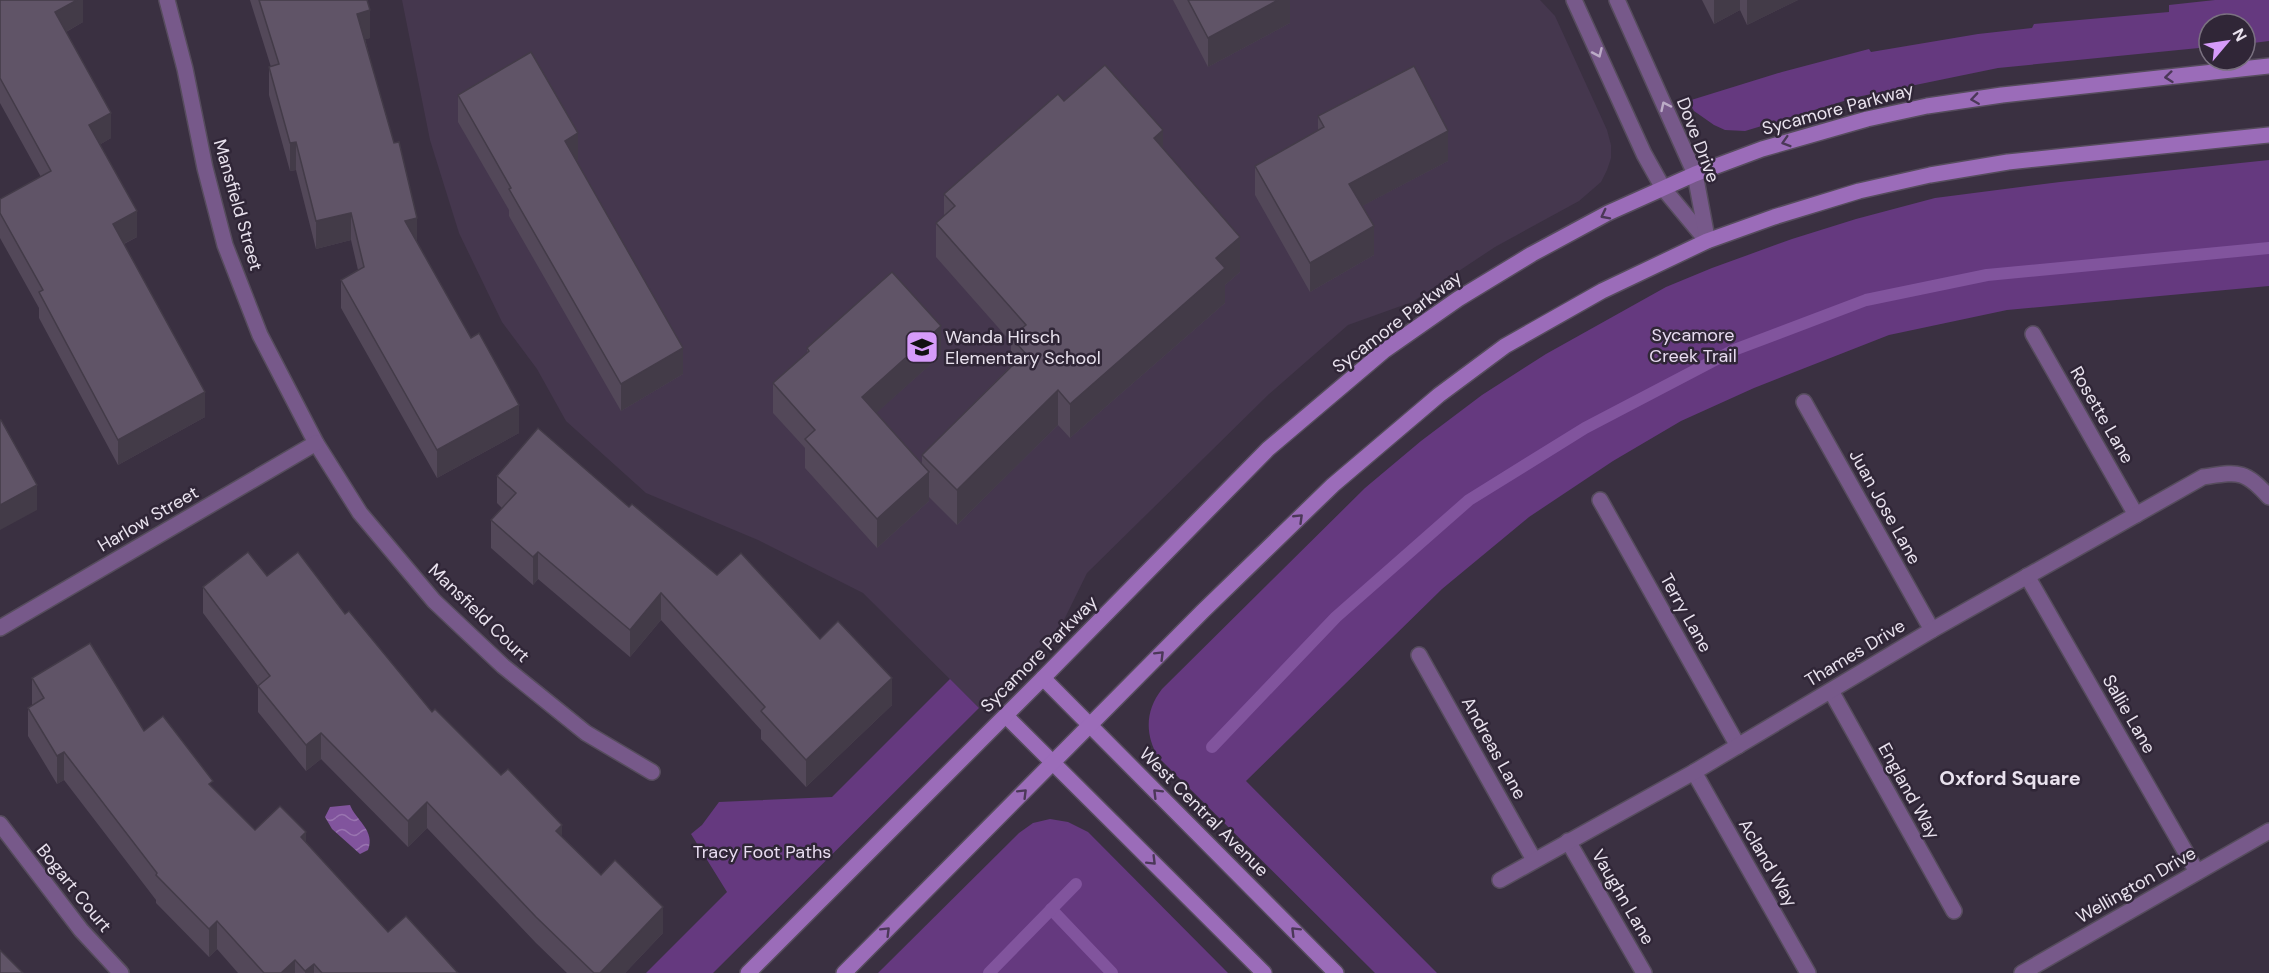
<svg xmlns="http://www.w3.org/2000/svg" width="2269" height="973" font-family="'DM Sans',sans-serif">
<defs>
<pattern id="water-waves" width="16" height="10" patternUnits="userSpaceOnUse" patternTransform="scale(1.5)"><rect width="16" height="10" fill="#81549d"/><path d="M0 5q4-4 8 0t8 0" fill="none" stroke="#9974b0"/></pattern>
</defs>
<rect width="100%" height="100%" fill="#3a3041"/>
<polygon fill="#45374e" points="402,0 1540,0 1555,16 1607,130 1611,145 1611,158 1607,170 1601,182 1579,201 1495,247 1412,302 1348,325 1269,394 1087,573 1062,624 979,708 863,593 758,540 646,493 566,421 537,369 502,322 459,233 430,140"/>
<g fill="#65397f">
<polygon points="2215,0 2269,0 2269,41 2245,44 2245,24 2209,24 2209,47 1998,68 1857,97 1745,131 1725,130 1714,125 1694,111 1688,101 1782,72 1869,49 1871,52 1978,34 2032,28 2034,24 2169,12 2169,5"/>
<path d="M2269,160V286L2007,310L1889,335L1754,388L1681,421L1613,461L1529,517L1442,589L1246,781L1437,973H1375L1158,757C1145,734 1145,711 1162,689L1365,488L1421,441L1482,395L1546,354L1666,287L1712,268L1792,239L1856,219L1935,198L2060,182Z"/>
<polygon points="950,679 979,708 713,973 646,973 727,892 691,834 702,825 719,802 832,797"/>
<polygon points="1050,819 1068,822 1088,832 1228,973 878,973 1019,833 1033,823"/>
</g>
<path fill="url(#water-waves)" d="M350,805C355,819 376,831 368,850L360,854L332,829L325,817L330,807Z"/>
<g fill="none" stroke-linecap="round" stroke-linejoin="round">
<g stroke="#81549d" stroke-width="12">
<polyline points="1212,747 1336,617 1469,500 1585,428 1734,350 1866,300 1987,275 2269,248"/>
<polyline points="1051,909 1112,973"/>
<polyline points="989,973 1076,884"/>
</g>
<g stroke="#564c5d" stroke-width="18">
<g id="street">
<polyline points="167,0 185,69 205,168 225,245 260,335 316,443 360,513 434,601 503,666 586,733 652,772"/>
<polyline points="1574,0 1644,154 1663,188 1707,241"/>
<polyline points="1617,0 1695,174 1707,238"/>
<polyline points="2033,334 2136,515"/>
<polyline points="1804,402 1932,630"/>
<polyline points="1600,500 1738,746"/>
<polyline points="2027,576 2197,872"/>
<polyline points="0,628 316,443"/>
<polyline points="1419,655 1534,860"/>
<polyline points="1831,691 1954,911"/>
<polyline points="1694,772 1808,973"/>
<polyline points="0,824 81,930 121,973"/>
<polyline points="1568,841 1644,973"/>
<path d="M1500,880L1694,772L1932,630L2203,477C2238,472 2244,469 2269,497"/>
<polyline points="2022,973 2269,831"/>
</g>
</g>
<g stroke="#564c5d" stroke-width="18">
<g id="secondary">
<polyline points="1043,678 1336,973"/>
<polyline points="1006,716 1264,973"/>
<polyline points="748,973 1043,678 1268,449 1385,350 1458,299 1532,254 1608,213 1695,174 1762,149 1867,119 1927,106 2002,95 2269,66"/>
<polyline points="844,973 1203,611 1333,485 1439,395 1505,346 1602,291 1707,241 1774,217 1859,191 1930,175 2008,162 2269,135"/>
</g>
</g>
<use href="#street" stroke="#77598a" stroke-width="15"/>
<use href="#secondary" stroke="#9b6cb9" stroke-width="15"/>
</g>
<g fill="#534859">
<polygon points="0,0 83,0 83,22 66,32 111,138 99,145 137,237 124,244 205,417 118,465 39,318 39,308 0,238 0,199 41,177 0,103"/>
<polygon points="250,0 367,0 370,38 365,39 417,242 519,433 437,478 341,308 341,280 358,270 351,240 316,249 296,170 290,171 269,95 269,67 271,67"/>
<polygon points="1173,0 1290,0 1290,23 1208,67"/>
<polygon points="1702,0 1798,0 1747,25 1740,10 1714,24"/>
<polygon points="458,95 578,160 576,161 683,374 621,411 509,216 509,210 458,122"/>
<polygon points="1064,101 1163,148 1240,272 1225,285 1225,303 1070,438 1058,425 957,525 929,497 929,501 877,548 805,468 805,448 773,413 773,383 807,353 807,348 941,355 876,413 922,464 922,455 1011,366 1011,342 936,257 936,223 944,216 944,194"/>
<polygon points="1318,116 1448,161 1362,206 1374,255 1310,292 1255,195 1255,166 1318,130"/>
<polygon points="497,476 629,507 717,575 820,639 892,705 806,787 761,739 761,730 661,620 630,657 538,579 533,585 491,548 491,520 502,508 497,503"/>
<polygon points="267,576 345,614 432,712 601,875 663,933 625,973 567,973 536,943 427,828 408,847 321,759 306,771 258,712 258,686 203,613 203,587"/>
<polygon points="32,678 144,731 213,788 255,830 306,843 388,932 458,973 238,973 217,949 209,957 156,903 156,900 64,780 57,784 28,736 28,708 32,706"/>
</g>
<g fill="#433b48">
<polygon points="77,0 83,0 83,22 55,38 55,12"/>
<polygon points="1278,0 1290,0 1290,23 1208,67 1208,38"/>
<polygon points="1714,0 1740,0 1740,10 1714,24"/>
<polygon points="1747,0 1798,0 1747,25"/>
<polygon points="370,10 370,38 357,42 357,14"/>
<polygon points="111,113 111,138 89,151 89,125"/>
<polygon points="1163,130 1163,165 1154,138"/>
<polygon points="1448,131 1448,161 1349,213 1349,184"/>
<polygon points="578,133 578,160 565,167 565,141"/>
<polygon points="296,142 296,170 290,171 290,143"/>
<polygon points="137,211 137,237 113,249 113,224"/>
<polygon points="351,213 351,240 316,249 316,221"/>
<polygon points="417,218 417,246 405,221"/>
<polygon points="1374,226 1374,255 1310,292 1310,263"/>
<polygon points="1240,237 1240,272 1225,285 1225,303 1070,438 1070,404 1216,258"/>
<polygon points="941,326 941,355 862,426 862,397"/>
<polygon points="683,348 683,374 621,411 621,384"/>
<polygon points="1058,390 1058,425 957,525 957,490"/>
<polygon points="205,392 205,417 118,465 118,440"/>
<polygon points="519,405 519,433 437,478 437,450"/>
<polygon points="929,472 929,501 877,548 877,519"/>
<polygon points="37,485 37,510 0,530 0,505"/>
<polygon points="538,552 538,579 533,585 533,557"/>
<polygon points="661,593 661,620 630,657 630,630"/>
<polygon points="892,678 892,705 806,787 806,760"/>
<polygon points="321,733 321,759 306,771 306,745"/>
<polygon points="64,752 64,780 57,784 57,756"/>
<polygon points="427,802 427,828 408,847 408,821"/>
<polygon points="562,825 562,851 556,831"/>
<polygon points="306,832 306,860 301,837"/>
<polygon points="663,907 663,933 625,973 600,973"/>
<polygon points="217,921 217,949 209,957 209,929"/>
<polygon points="295,960 295,973 281,973"/>
<polygon points="314,964 314,973 305,973 305,971"/>
</g>
<g fill="#605467" stroke="#433b48" stroke-width="1.5">
<polygon points="0,0 77,0 55,12 111,113 89,125 137,211 113,224 205,392 118,440 39,292 43,290 0,213 0,199 51,171 0,78"/>
<polygon points="259,0 367,0 370,10 357,14 394,143 399,142 417,218 405,221 471,338 479,333 519,405 437,450 341,280 364,267 351,213 316,221 296,142 290,143 269,67 279,64"/>
<polygon points="1188,0 1278,0 1208,38"/>
<polygon points="531,52 578,133 565,141 683,348 621,384 509,189 511,188 458,95"/>
<polygon points="1105,65 1163,130 1154,138 1240,237 1216,258 1225,268 1070,404 1058,390 957,490 922,455 1025,353 1011,337 1026,325 936,223 955,206 944,194 1058,94 1064,101"/>
<polygon points="1414,66 1448,131 1349,184 1374,226 1310,263 1255,166 1324,127 1318,116"/>
<polygon points="892,272 941,326 862,397 929,472 877,519 805,439 815,430 773,383 809,351 807,348"/>
<polygon points="0,420 1,420 37,485 0,505"/>
<polygon points="538,428 629,507 632,504 717,575 741,553 820,639 838,621 892,678 806,760 761,711 765,707 661,593 630,630 538,552 533,557 491,520 516,493 497,476"/>
<polygon points="248,552 267,576 298,552 345,614 349,611 432,712 435,709 501,775 508,769 562,825 556,831 601,875 615,860 663,907 600,973 594,973 536,917 427,802 408,821 321,733 306,745 258,686 270,676 203,587"/>
<polygon points="90,643 144,731 163,716 213,781 209,784 255,830 280,806 306,832 301,837 388,932 406,916 458,973 322,973 314,964 305,971 295,960 281,973 264,973 217,921 209,929 156,875 157,873 64,752 57,756 28,708 44,698 32,678"/>
<polygon points="0,950 23,973 0,973"/>
</g>
<defs><path id="oneway-chevron" d="M-2-3.5L2.5 0L-2 3.5" fill="none" stroke-width="1.6" stroke-linecap="round" stroke-linejoin="round" transform="scale(1.5)"/></defs>
<g stroke="#bbabc6">
<use href="#oneway-chevron" transform="translate(1598 53) rotate(66)"/>
<use href="#oneway-chevron" transform="translate(1665 106) rotate(-115)"/>
</g>
<g stroke="#4b3858">
<use href="#oneway-chevron" transform="translate(2169 77) rotate(174)"/>
<use href="#oneway-chevron" transform="translate(1975 99) rotate(172)"/>
<use href="#oneway-chevron" transform="translate(1786 142) rotate(163)"/>
<use href="#oneway-chevron" transform="translate(1605 215) rotate(153)"/>
<use href="#oneway-chevron" transform="translate(1299 518) rotate(-44)"/>
<use href="#oneway-chevron" transform="translate(1160 655) rotate(-45)"/>
<use href="#oneway-chevron" transform="translate(1023 793) rotate(-45)"/>
<use href="#oneway-chevron" transform="translate(1157 793) rotate(-135)"/>
<use href="#oneway-chevron" transform="translate(1152 861) rotate(45)"/>
<use href="#oneway-chevron" transform="translate(886 931) rotate(-45)"/>
<use href="#oneway-chevron" transform="translate(1295 931) rotate(-135)"/>
</g>
<defs>
<g id="school-square" transform="scale(1.725)"><rect x="-9" y="-9" width="18" height="18" rx="4" fill="#d69bfa" stroke="#302637"/><path d="M0-5L7-2L0 1L-7-2ZM-4 1L0 2.5L4 1V4Q0 6-4 4Z" fill="#111"/></g>
</defs>
<g fill-rule="evenodd">
<use href="#school-square" x="922" y="347"/>
</g>
<g text-anchor="middle" dominant-baseline="central" stroke-width="5" stroke-linejoin="round" paint-order="stroke">
<g font-size="18" fill="#e9e2ee" stroke="#302637">
<text transform="translate(1838 109) rotate(-15)">Sycamore Parkway</text>
<text transform="translate(1698 140) rotate(69)">Dove Drive</text>
<text transform="translate(238 205) rotate(74)">Mansfield Street</text>
<text transform="translate(1397 322) rotate(-37)">Sycamore Parkway</text>
<text transform="translate(2102 415) rotate(60)">Rosette Lane</text>
<text transform="translate(1885 507) rotate(61)">Juan Jose Lane</text>
<text transform="translate(148 519) rotate(-30)">Harlow Street</text>
<text transform="translate(479 613) rotate(44)">Mansfield Court</text>
<text transform="translate(1686 613) rotate(61)">Terry Lane</text>
<text transform="translate(1855 653) rotate(-31)">Thames Drive</text>
<text transform="translate(1039 654) rotate(-45)">Sycamore Parkway</text>
<text transform="translate(2129 714) rotate(60)">Sallie Lane</text>
<text transform="translate(1494 748) rotate(61)">Andreas Lane</text>
<text transform="translate(1909 791) rotate(61)">England Way</text>
<text transform="translate(1204 812) rotate(45)">West Central Avenue</text>
<text transform="translate(1768 863) rotate(60)">Acland Way</text>
<text transform="translate(2136 885) rotate(-30)">Wellington Drive</text>
<text transform="translate(74 888) rotate(51)">Bogart Court</text>
<text transform="translate(1623 897) rotate(60)">Vaughn Lane</text>
</g>
<g font-size="18" fill="#e8dcf1" stroke="#302637">
<text x="1693" y="335">Sycamore<tspan x="1693" dy="21">Creek Trail</tspan></text>
<text x="762" y="852">Tracy Foot Paths</text>
</g>
<g font-size="18" fill="#e9e2ee" stroke="#302637" text-anchor="start">
<text x="945" y="337">Wanda Hirsch<tspan x="945" dy="21">Elementary School</tspan></text>
</g>
<g font-size="20" font-weight="bold" fill="#e9e2ee" stroke="#302637">
<text x="2010" y="778">Oxford Square</text>
</g>
</g>
<g transform="translate(2227 42) rotate(61)"><circle r="28" fill="#302637" stroke="#7a7180" stroke-width="1.5"/>
<path d="M0-4.5L10 22L0 15L-10 22Z" fill="#d69bfa"/>
<text y="-9" font-size="16" font-weight="bold" text-anchor="middle" fill="#e9e2ee">N</text>
</g>
</svg>
